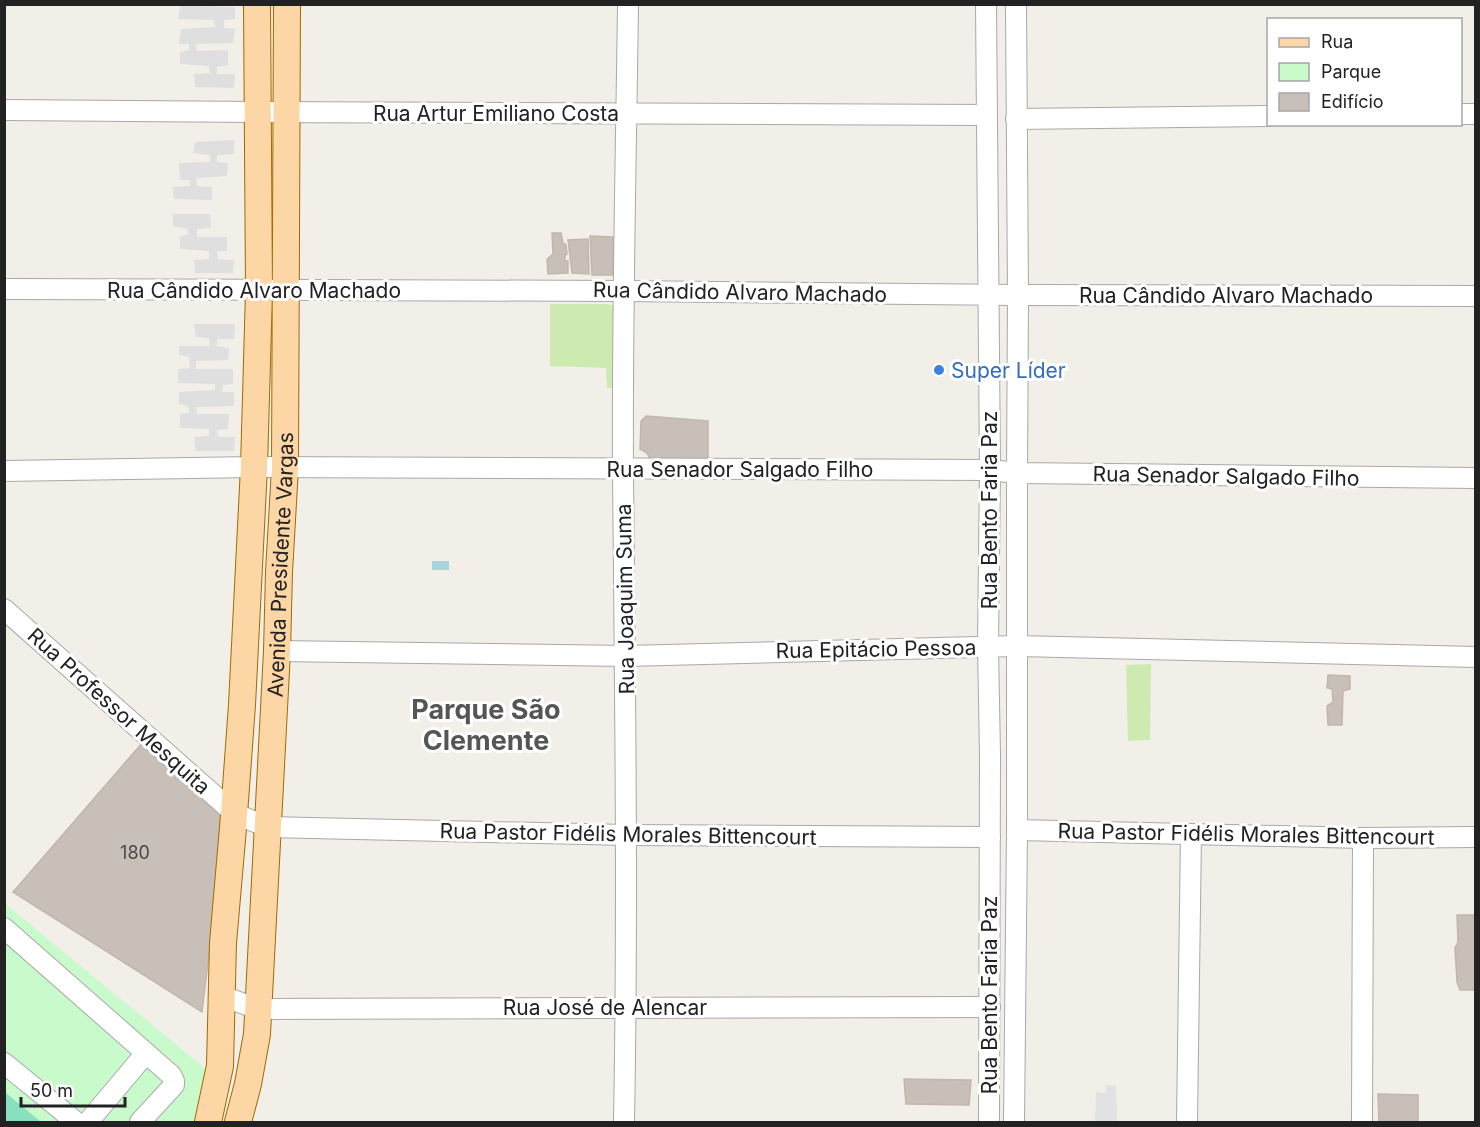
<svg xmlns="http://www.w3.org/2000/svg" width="1480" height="1127" font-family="Inter,sans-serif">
<rect width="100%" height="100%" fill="#f2efe9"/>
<g fill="#e0dfdf">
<polygon points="196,4 197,6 235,7 235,19 224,20 224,28 235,29 233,43 196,44 197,51 228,50 228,65 217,67 217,74 235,74 234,88 195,87 194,74 210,73 209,66 180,64 180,52 189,50 189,44 179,44 181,29 215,27 214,20 178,19 180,6"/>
<polygon points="234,140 234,154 217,155 217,162 228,163 227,176 196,178 197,186 212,187 212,200 174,199 172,187 190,186 190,180 180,180 179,163 210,162 210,155 193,153 195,142"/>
<polygon points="173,214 210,214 211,228 197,229 197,237 227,237 227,251 217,251 218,259 234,260 233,273 195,273 194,260 209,259 209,251 180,249 180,236 189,235 187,229 173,226"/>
<polygon points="194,324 235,324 234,339 217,339 217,346 229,348 228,360 196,361 196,369 233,369 233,384 223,385 222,392 234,392 234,406 196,407 197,414 229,414 228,429 217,430 218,437 235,437 234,451 196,451 194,437 209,436 209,429 180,428 180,414 189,413 188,406 179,404 179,392 215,390 215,384 178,383 178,369 190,368 189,357 179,355 179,346 210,346 209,338 196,337"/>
</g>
<g fill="#cdebb0">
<polygon points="550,304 606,304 615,306 616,388 607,388 606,368 550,366"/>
<polygon points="1151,664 1150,740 1128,741 1126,665"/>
</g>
<polygon fill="#c8facc" points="4,903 207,1070 194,1122 5,1122"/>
<polygon fill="#88e0be" points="4,1092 5,1092 41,1122 5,1122"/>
<polygon fill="#e2e2e2" points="1106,1085 1116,1086 1117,1122 1095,1122 1096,1092 1106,1093"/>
<rect fill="#aad3df" x="432" y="561" width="17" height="9"/>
<g fill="#c7bfb8" stroke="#c4b6ab" stroke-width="1.5">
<polygon points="552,233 561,233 563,243 566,245 567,254 565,255 565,261 568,261 568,273 548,274 547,259 553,254"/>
<polygon points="590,236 613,237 613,275 592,275"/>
<polygon points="588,239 589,274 572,273 568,240"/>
<polygon points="646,416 708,421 708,459 650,459 647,453 640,449 641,421"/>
<polygon points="1328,675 1350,676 1350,689 1343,691 1342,725 1328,725 1327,706 1333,702 1332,689 1327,688"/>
<polygon points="143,742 226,812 202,1012 13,892"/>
<polygon points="1457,915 1476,915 1476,990 1460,990 1457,982 1455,948 1458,942"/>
<polygon points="904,1079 971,1080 969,1105 906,1104"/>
<polygon points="1378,1094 1418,1095 1418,1122 1379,1122"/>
</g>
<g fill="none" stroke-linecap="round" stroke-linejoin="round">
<g stroke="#a9a9a9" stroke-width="22">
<g id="minor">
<polyline points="986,4 990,470 988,646 990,755 989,1122"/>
<polyline points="4,110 259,112 987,115"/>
<polyline points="1460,114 1476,114"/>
<polyline points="1016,119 1268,116"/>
<polyline points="4,289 625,291 1018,295 1476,296"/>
<polyline points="4,471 254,467 990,470 1017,473 1476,478"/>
<polyline points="4,609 234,813 267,827 626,835 990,837"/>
<polyline points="277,651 626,656 1017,646 1476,657"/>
<polyline points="1017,830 1363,838 1476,837"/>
<polyline points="4,928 171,1075 174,1081 174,1085 140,1122"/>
<polyline points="222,996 258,1009 990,1007"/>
<polyline points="4,1063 76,1122"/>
<polyline points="88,1122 146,1053"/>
<path d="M624,1122C628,905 625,688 623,471C622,315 626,160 628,4"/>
<polyline points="1014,1122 1017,830 1017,473 1018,295 1016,4"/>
<polyline points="1187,1122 1191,834"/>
<polyline points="1362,1122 1363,838"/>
</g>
</g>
<g stroke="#a06b00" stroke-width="28">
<g id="major">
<polyline points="208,1122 220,1066 223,943 233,828 242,705 254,467 259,291 257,4"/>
<path id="s1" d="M238,1122L248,1084L257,1034L277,651L279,572L285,468L287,4"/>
</g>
</g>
<use href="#minor" stroke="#fff" stroke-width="20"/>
<use href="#major" stroke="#fcd6a4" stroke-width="26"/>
</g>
<circle fill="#3f7fe0" stroke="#fff" stroke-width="2" cx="939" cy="370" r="6"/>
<g text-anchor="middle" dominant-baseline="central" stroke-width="6" stroke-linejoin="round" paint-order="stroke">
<g font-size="18" fill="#4b4948">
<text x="135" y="852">180</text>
</g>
<g font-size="21" fill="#222" stroke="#fff">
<text x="496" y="113">Rua Artur Emiliano Costa</text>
<text x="254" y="290">Rua Cândido Alvaro Machado</text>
<text transform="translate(740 292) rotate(1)">Rua Cândido Alvaro Machado</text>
<text x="1226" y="295">Rua Cândido Alvaro Machado</text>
<text x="740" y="469">Rua Senador Salgado Filho</text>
<text transform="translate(1226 476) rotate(1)">Rua Senador Salgado Filho</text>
<text transform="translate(989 510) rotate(-90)">Rua Bento Faria Paz</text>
<text stroke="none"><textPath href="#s1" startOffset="560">Avenida Presidente Vargas</textPath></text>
<text transform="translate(625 599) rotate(-91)">Rua Joaquim Suma</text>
<text transform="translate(876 649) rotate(-1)">Rua Epitácio Pessoa</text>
<text transform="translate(119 711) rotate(42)">Rua Professor Mesquita</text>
<text transform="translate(628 834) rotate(1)">Rua Pastor Fidélis Morales Bittencourt</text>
<text transform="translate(1246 834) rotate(1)">Rua Pastor Fidélis Morales Bittencourt</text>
<text transform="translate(989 995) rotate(-90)">Rua Bento Faria Paz</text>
<text x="605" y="1007">Rua José de Alencar</text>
</g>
<g font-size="21" fill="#366cbe" stroke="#fff" text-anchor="start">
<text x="951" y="370">Super Líder</text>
</g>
<g font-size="27" font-weight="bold" fill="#555" stroke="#fff">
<text x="486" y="709">Parque São<tspan x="486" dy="31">Clemente</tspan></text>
</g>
</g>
<rect width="1480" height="1127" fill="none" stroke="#222222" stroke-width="12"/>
<rect x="1267" y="18" width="195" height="108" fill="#ffffff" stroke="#a7a7a7" stroke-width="1.5"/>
<rect x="1279" y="38" width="30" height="9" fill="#fcd6a4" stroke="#a7a7a7" stroke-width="1.5"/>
<text x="1321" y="48" font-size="18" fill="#222222">Rua</text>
<rect x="1279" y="63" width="30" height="18" fill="#c8facc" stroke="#a7a7a7" stroke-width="1.5"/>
<text x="1321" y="78" font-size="18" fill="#222222">Parque</text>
<rect x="1279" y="93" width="30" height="18" fill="#c7bfb8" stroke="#a7a7a7" stroke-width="1.5"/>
<text x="1321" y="108" font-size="18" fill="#222222">Edifício</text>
<path d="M21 1097v9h104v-9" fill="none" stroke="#222222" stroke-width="3"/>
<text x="30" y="1097" font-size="18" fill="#222222" stroke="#ffffff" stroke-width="4.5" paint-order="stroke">50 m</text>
</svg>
